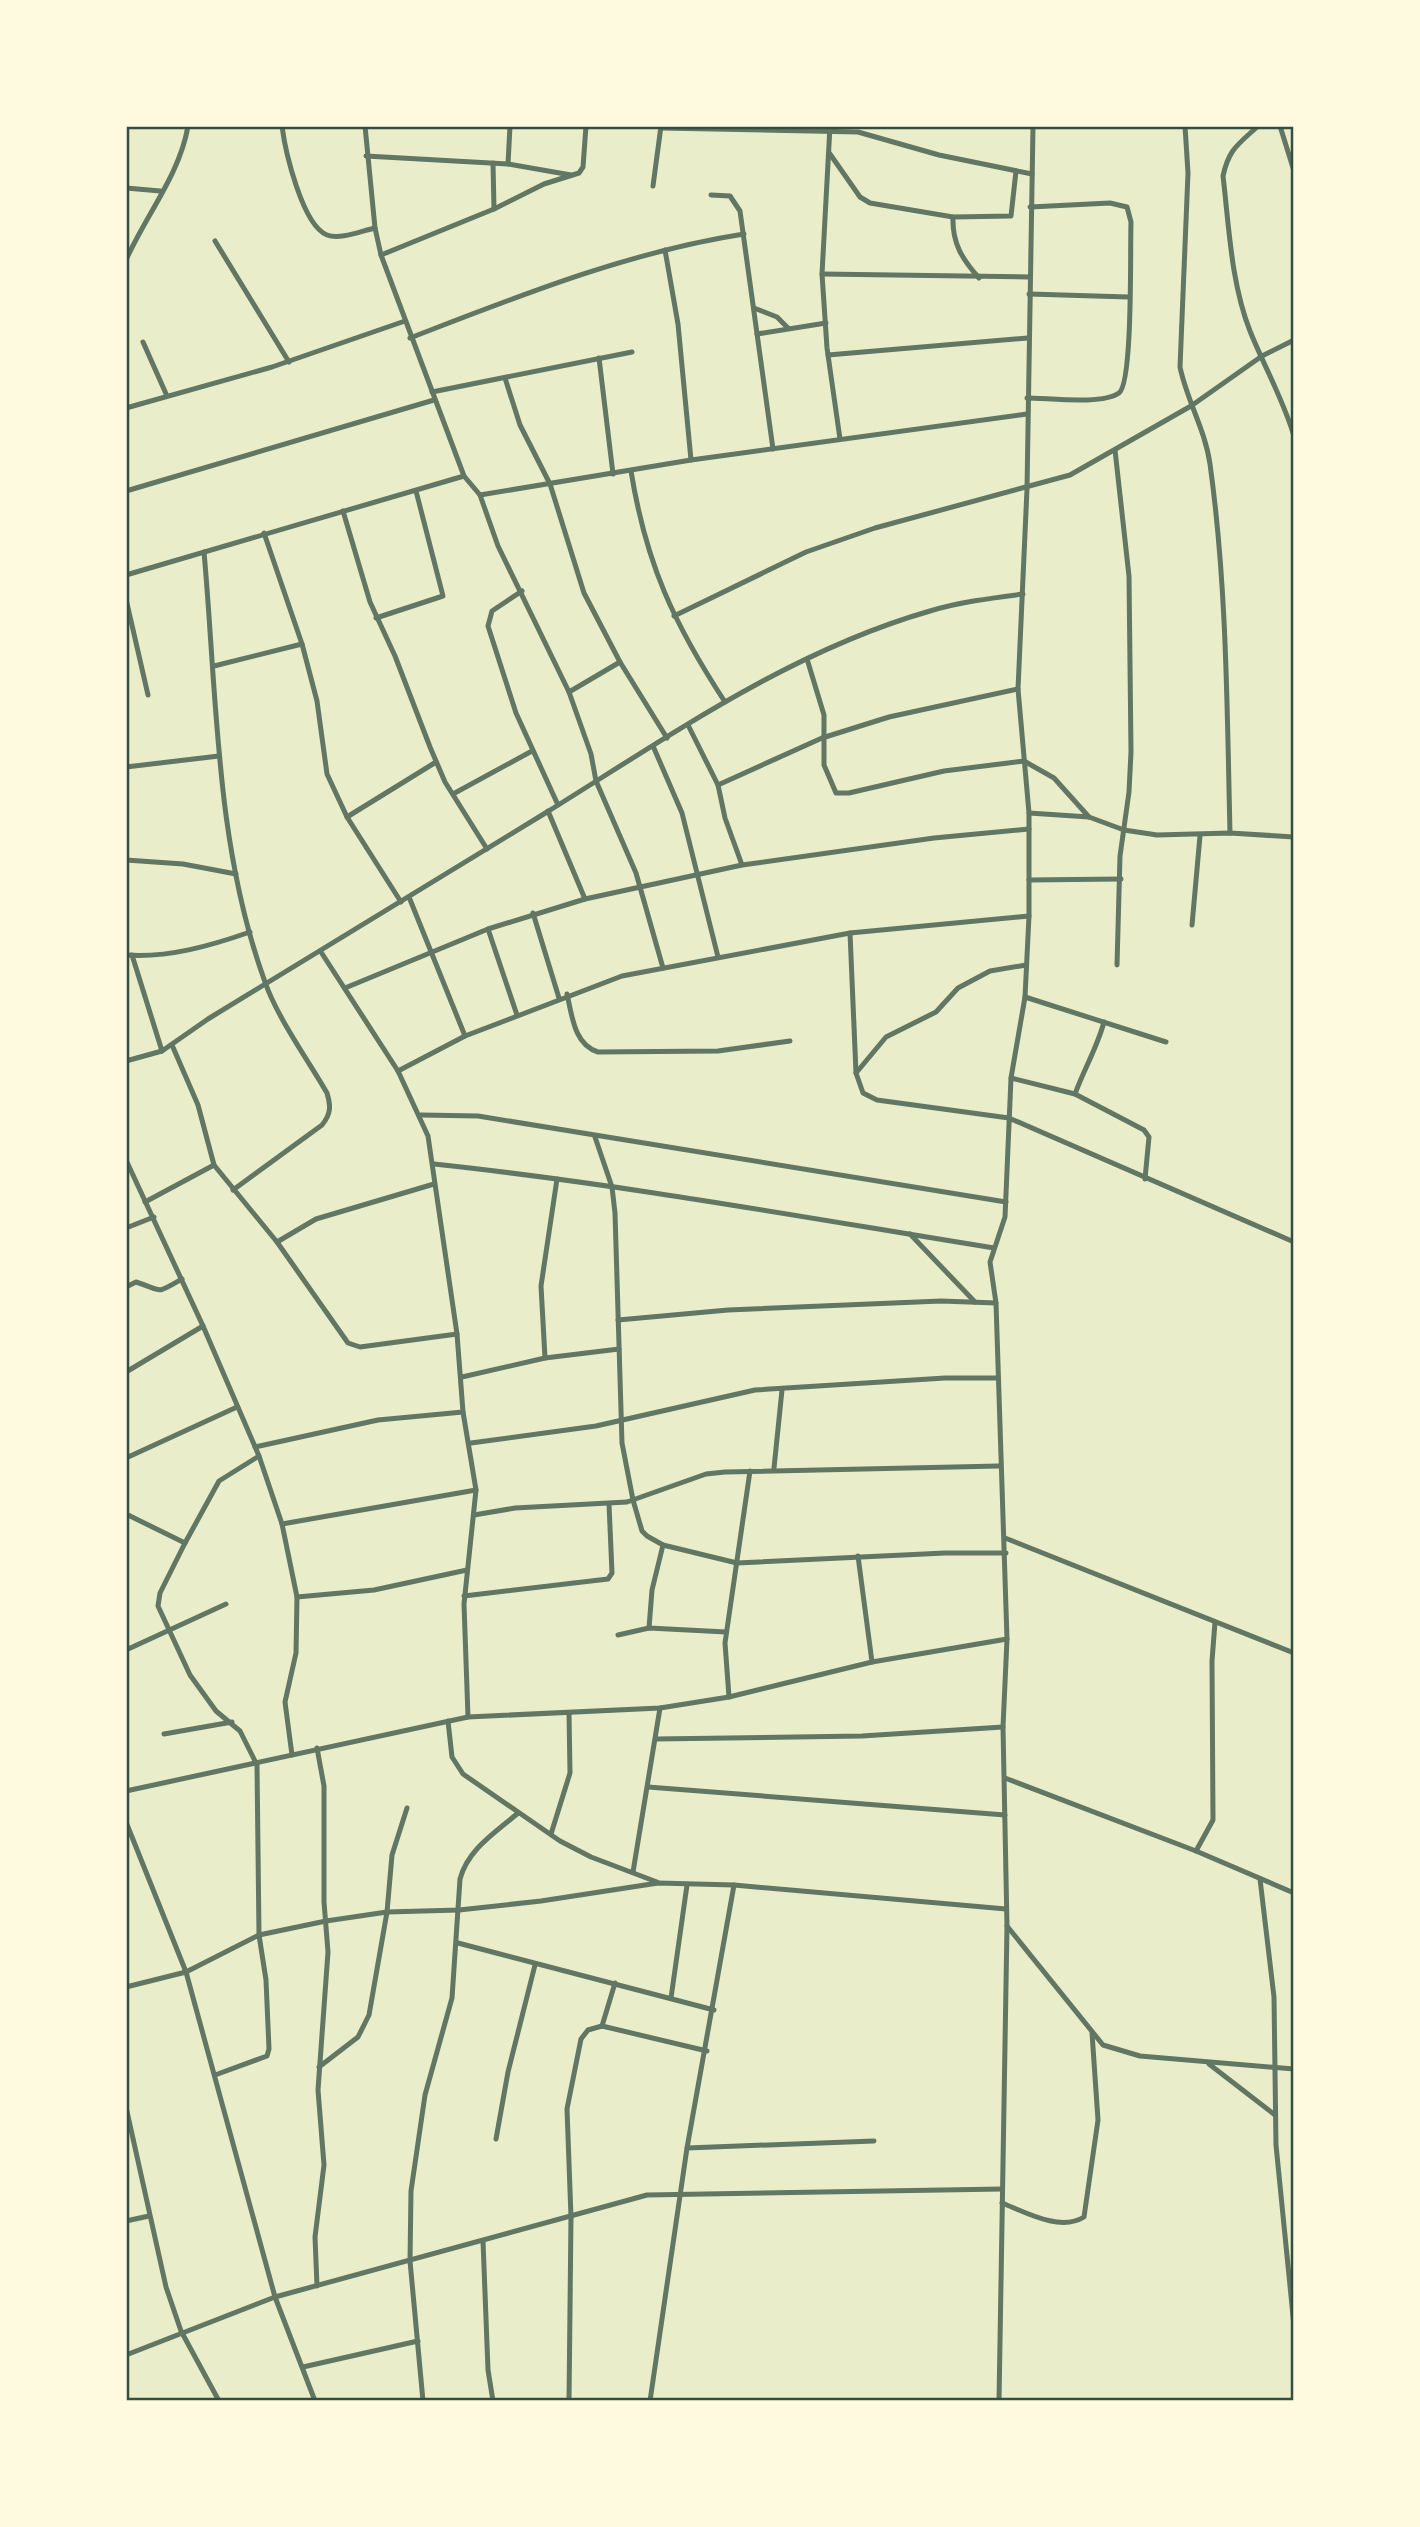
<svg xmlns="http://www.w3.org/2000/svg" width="1420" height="2527" font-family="Lato,sans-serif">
<rect width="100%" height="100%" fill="#e9edc9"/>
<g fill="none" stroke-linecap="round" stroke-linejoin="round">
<g stroke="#617663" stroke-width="5">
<path d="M282,126C285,150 302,225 327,235C340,240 361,231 375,228"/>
<polyline points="365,126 375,228 381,255 464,476 480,495 498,546 569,692 591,754 596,781 636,873 663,968"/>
<polyline points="830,126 822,274 827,348 840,439"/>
<path d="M1185,126L1188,173L1180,367C1187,401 1205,429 1210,464C1227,586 1227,710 1230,833"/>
<path d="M1258,126C1239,144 1229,148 1223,176C1229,226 1231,283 1250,331C1264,366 1283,399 1294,436"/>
<polyline points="1280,126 1294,171"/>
<polyline points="661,128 858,132 939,155 1032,174"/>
<polyline points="830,154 860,197 870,203 953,217 1011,216 1016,171"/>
<polyline points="366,156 508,164 571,175"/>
<polyline points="493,163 494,209"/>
<polyline points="508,164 510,126"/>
<polyline points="653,186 661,126"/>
<polyline points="126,188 160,191"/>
<polyline points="711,195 730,196 740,211 773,449"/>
<path d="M953,217C952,243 962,259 979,278"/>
<polyline points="215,241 289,362"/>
<polyline points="665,250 678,324 691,460"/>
<polyline points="381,255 494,209 544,184 579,173 583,167 586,126"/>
<path d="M126,260C146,215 180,174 188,126"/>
<polyline points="822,274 1029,277"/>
<polyline points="1029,294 1128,297"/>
<polyline points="754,308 777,317 788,328"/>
<polyline points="757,334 826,323"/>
<path d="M410,338C519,296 628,252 744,234"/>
<polyline points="143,342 167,396"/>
<polyline points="828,355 1028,338"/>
<polyline points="599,358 613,474"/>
<polyline points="505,378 520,425 550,484 584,593 620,662 667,738"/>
<polyline points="432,392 632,352"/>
<path d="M1027,398C1049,398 1102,405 1119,393C1133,383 1130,248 1131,222L1127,207L1110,203L1030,207"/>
<polyline points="126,408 272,367 405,321"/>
<polyline points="1115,450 1129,576 1131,752 1129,792 1120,856 1117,965"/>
<path d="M631,471C646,564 674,624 725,702"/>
<polyline points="126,491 434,400"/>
<polyline points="480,495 691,460 1027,414"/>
<polyline points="343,511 370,602 395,656 430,747 445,782 487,849"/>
<polyline points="264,533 302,644 317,701 327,774 347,817 401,902"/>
<path d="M204,552C217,695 215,845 265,982C277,1017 308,1060 327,1093C331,1106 331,1114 322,1125L233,1190"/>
<polyline points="126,575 464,476"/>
<polyline points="522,591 492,611 488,626 516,713 558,805"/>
<polyline points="126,599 148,695"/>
<polyline points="674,616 806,552 875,528 1070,475 1191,406 1262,356 1294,340"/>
<polyline points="376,618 443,596 416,491"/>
<polyline points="807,659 824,715 824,765 836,793 849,793 944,771 1024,761 1054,778 1089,817"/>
<polyline points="214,666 302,644"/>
<polyline points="569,692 620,662"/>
<polyline points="688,725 718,785 725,818 742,865"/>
<polyline points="653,746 682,813 718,957"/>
<polyline points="126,767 219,756"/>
<polyline points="718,785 822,738 889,717 1018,689"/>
<polyline points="453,794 532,751"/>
<polyline points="548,811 585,899"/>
<polyline points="1029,813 1089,817 1124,830 1157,835 1230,833 1294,837"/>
<polyline points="347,817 436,762"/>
<polyline points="126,860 183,864 236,874"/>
<polyline points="1029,880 1121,879"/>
<polyline points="409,897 465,1036"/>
<polyline points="533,913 559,998"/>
<polyline points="1192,925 1200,836"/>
<polyline points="488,929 517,1015"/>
<polyline points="850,933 856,1073 863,1093 877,1100 1009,1118 1294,1242"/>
<polyline points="321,952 398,1071 428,1136 457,1334 463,1412 476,1490 464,1604 468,1717"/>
<path d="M126,955C168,958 210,946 250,932"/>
<polyline points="132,955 162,1051"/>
<polyline points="345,988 488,929 585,899 742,865 934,838 1029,829"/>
<path d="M567,994C572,1015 574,1045 598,1052L718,1051L790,1041"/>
<polyline points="1025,997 1166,1042"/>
<polyline points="172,1045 198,1105 214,1165 277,1242 348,1343 360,1347 457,1334"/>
<path d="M126,1061L162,1051L208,1019C321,951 434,882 547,812C668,737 790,651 930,611C960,602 992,598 1023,594"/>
<polyline points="398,1071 465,1036 622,976 850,933 1029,916"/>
<polyline points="856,1073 886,1037 936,1012 958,988 990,971 1026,965"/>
<polyline points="1011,1078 1075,1094 1144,1130 1149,1137 1145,1179"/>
<path d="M1075,1094C1084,1069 1097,1048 1104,1022"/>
<polyline points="421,1115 478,1116 1006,1202"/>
<polyline points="595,1137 612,1187 615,1213 622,1443 633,1500 642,1531 647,1536 663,1545 737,1563 945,1553 1006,1553"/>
<polyline points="126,1160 203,1326 259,1456 282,1524 297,1597 296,1653 285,1702 292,1755"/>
<path d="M434,1164C621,1184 808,1218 994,1248"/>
<polyline points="557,1179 541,1286 545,1358 619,1349"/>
<polyline points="145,1202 214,1165"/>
<polyline points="126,1228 154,1217"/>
<polyline points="910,1234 975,1302"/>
<polyline points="277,1242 316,1219 434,1184"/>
<path d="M126,1287L136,1282C164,1291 154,1295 182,1279"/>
<polyline points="618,1320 728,1310 941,1301 996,1303"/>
<polyline points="126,1372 203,1326"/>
<polyline points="462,1377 545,1358"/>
<polyline points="471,1443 596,1426 755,1390 945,1378 998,1378"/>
<polyline points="255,1447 378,1420 463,1412"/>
<polyline points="126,1458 237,1407"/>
<polyline points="774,1468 782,1390"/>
<polyline points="126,1514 185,1543 160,1593 158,1606 190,1675 216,1711 240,1731 257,1765 259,1935 266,1980 269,2049 267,2056 215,2075"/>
<polyline points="474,1515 515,1508 627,1502 706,1474 725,1472 999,1466"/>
<polyline points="282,1524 476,1490"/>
<polyline points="1005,1538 1294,1653"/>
<polyline points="185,1543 219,1481 259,1456"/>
<polyline points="858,1556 872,1662"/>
<polyline points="464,1596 608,1579 612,1573 609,1504"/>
<polyline points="297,1597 374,1590 467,1570"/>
<polyline points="649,1628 652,1590 663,1545"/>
<polyline points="618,1635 649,1628 726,1632"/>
<polyline points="126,1650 226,1604"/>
<polyline points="729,1697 725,1643 750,1471"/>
<polyline points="448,1721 452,1757 463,1774 560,1841 591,1857 657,1882"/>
<polyline points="164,1734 232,1722"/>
<polyline points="656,1739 862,1736 1003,1727"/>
<polyline points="1005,1778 1196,1851 1294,1893"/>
<polyline points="648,1787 1005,1815"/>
<polyline points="126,1791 468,1717 660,1708 729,1697 872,1662 1007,1639"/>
<polyline points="126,1822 186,1972 275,2297 315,2401"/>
<polyline points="551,1834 570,1773 569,1713"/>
<polyline points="1196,1851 1213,1820 1212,1661 1215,1622"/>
<polyline points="633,1872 660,1708"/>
<polyline points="1260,1879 1274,1997 1276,2145 1294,2326"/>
<polyline points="1007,1926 1103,2045 1140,2056 1294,2069"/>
<polyline points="458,1943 714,2010"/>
<polyline points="126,1987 186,1972 259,1935 326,1921 387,1912 459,1910 541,1901 658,1883 734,1885 1006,1909"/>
<polyline points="671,1998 687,1885"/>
<polyline points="602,2026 615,1983"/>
<polyline points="1209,2064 1275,2115"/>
<polyline points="319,2067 358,2037 369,2015 387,1912 392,1855 407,1808"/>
<polyline points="126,2107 166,2287 181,2331 219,2401"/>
<polyline points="496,2139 508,2072 535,1965"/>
<polyline points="687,2148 874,2141"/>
<path d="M1002,2203C1025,2212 1060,2232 1084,2217L1098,2120L1092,2033"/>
<polyline points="126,2221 149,2216"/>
<polyline points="483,2241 488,2370 493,2401"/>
<polyline points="317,2286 315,2237 324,2165 318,2090 328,1952 324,1902 324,1786 317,1748"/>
<polyline points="126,2355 275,2297 647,2195 1002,2189"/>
<polyline points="303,2367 418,2341"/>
<path d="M423,2401L410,2261L411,2191L425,2095L452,1998L460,1879C468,1849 495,1833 518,1813"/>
<polyline points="569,2401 571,2217 567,2109 581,2039 588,2030 602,2026 707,2051"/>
<polyline points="650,2401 687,2148 734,1885"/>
<polyline points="999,2401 1007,1926 1003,1727 1007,1639 996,1303 990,1262 1005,1217 1011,1078 1025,997 1029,916 1029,813 1018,689 1027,489 1033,126"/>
</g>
</g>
<rect width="1420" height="2527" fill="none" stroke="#fefae0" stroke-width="256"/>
<rect x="128" y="128" width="1164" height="2271" fill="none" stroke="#344e41" stroke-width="2.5"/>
</svg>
